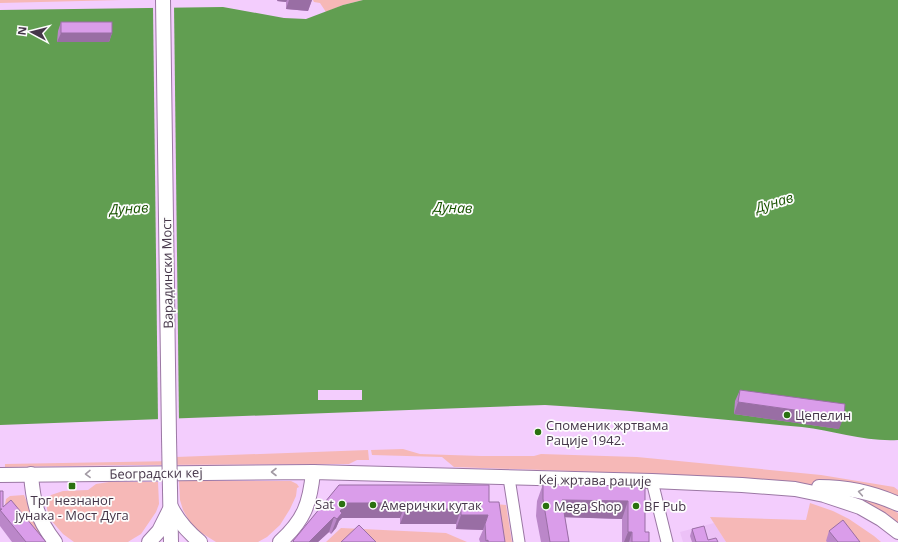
<svg xmlns="http://www.w3.org/2000/svg" width="898" height="542" font-family="'Open Sans',sans-serif">
<rect width="100%" height="100%" fill="#f3cdfd"/>
<polygon fill="#ecc1f7" points="714,523 726,542 683,542 680,532"/>
<g fill="#f6b8b7">
<polygon points="0,0 122,0 0,3"/>
<polygon points="313,0 363,0 343,5 326,12 320,3 314,2"/>
<polygon points="403,449 420,454 481,456 534,456 541,454 637,457 720,465 821,475 894,487 898,490 898,505 830,486 629,473 454,467 442,457 372,455 371,450"/>
<polygon points="368,450 369,460 357,460 349,464 131,465 5,467 5,464 176,461 176,457"/>
<polygon points="179,481 291,481 297,484 299,487 297,488 296,496 290,509 280,525 267,537 258,542 216,542 200,532 191,524 183,510 180,500"/>
<polygon points="109,482 158,482 159,504 156,512 141,534 131,540 128,542 74,542 63,534 50,519 47,509 47,501 51,495 63,491 88,490 96,484"/>
<polygon points="835,494 879,502 898,513 898,529"/>
<polygon points="24,495 38,528 46,542 37,542 5,505 6,499 10,496"/>
<polygon points="810,503 833,511 849,519 874,536 881,542 726,542 710,517 806,520"/>
<polygon points="495,504 506,505 512,542 502,542"/>
<polygon points="341,528 446,533 467,542 326,542"/>
</g>
<path fill="#619e51" d="M363,0H898V440C867,442 834,431 802,427C716,419 631,410 545,405L0,425V10L223,7L284,18L306,19L343,5Z"/>
<g fill="#f3cdfd">
<polygon points="174,5 179,420 158,421 153,6"/>
<rect x="318" y="390" width="44" height="10"/>
</g>
<g fill="none" stroke-linecap="round" stroke-linejoin="round">
<g stroke="#9b78a4" stroke-width="13">
<g id="minor">
<polyline points="509,478 519,542"/>
<polyline points="652,481 667,542"/>
</g>
</g>
<g stroke="#9b78a4" stroke-width="16">
<g id="major">
<polyline points="163,0 169,437"/>
<path d="M31,474C33,502 37,519 55,542"/>
<polyline points="0,475 313,472 652,481 742,485 795,489 824,495 860,507 881,519 898,532"/>
<path d="M819,487C846,487 874,493 898,504"/>
<polyline points="170,490 171,542"/>
<path d="M171,507C178,521 188,532 200,542"/>
<polyline points="149,542 159,531 169,511"/>
<path d="M280,542C304,520 310,504 313,472"/>
</g>
</g>
<use href="#minor" stroke="#fff" stroke-width="11"/>
<use href="#major" stroke="#fff" stroke-width="14"/>
<g stroke="#9b78a4" stroke-width="16" stroke-linecap="butt">
<polyline id="major-bridge" points="169,437 170,490"/>
</g>
<use href="#major-bridge" stroke="#fff" stroke-width="14"/>
</g>
<g fill="#bb87c9">
<polygon points="277,0 312,0 308,11 286,9 286,2 277,1"/>
<polygon points="61,22 112,33 109,42 57,42 58,31"/>
<polygon points="740,390 839,429 734,414 735,401"/>
<polygon points="543,484 628,486 629,484 639,486 645,532 649,542 622,542 622,519 565,517 569,542 541,542 536,516 537,501"/>
<polygon points="339,485 489,502 505,542 480,542 479,539 483,530 456,529 456,524 400,524 400,518 342,518 339,521 336,528 331,534 329,532 318,542 292,542"/>
<polygon points="0,491 3,507 46,542 12,542 0,526"/>
<polygon points="692,529 708,540 718,542 692,542 690,536"/>
<polygon points="829,531 860,542 827,542 826,541"/>
</g>
<g fill="#996ea4">
<polygon points="278,0 287,0 286,2 277,1"/>
<polygon points="289,0 312,0 308,11 286,9"/>
<polygon points="61,33 112,33 109,42 57,42"/>
<polygon points="738,402 844,417 839,429 734,414"/>
<polygon points="562,500 628,501 622,519 556,517"/>
<polygon points="347,503 406,503 400,518 342,518 339,521 336,528 331,534 340,511"/>
<polygon points="406,509 461,509 456,524 400,524"/>
<polygon points="461,515 488,515 483,530 456,529"/>
<polygon points="334,517 329,532 318,542 309,542"/>
<polygon points="628,532 632,532 629,542 624,542"/>
</g>
<g fill="#da9dea" stroke="#996ea4">
<rect x="61" y="22" width="51" height="11"/>
<polygon points="740,390 845,404 844,417 738,402"/>
<polygon points="543,484 629,486 629,484 639,484 639,486 645,487 645,532 649,532 649,542 632,542 632,532 628,532 628,501 562,500 569,542 550,542 543,499"/>
<polygon points="339,485 489,485 489,502 499,502 505,542 488,542 488,540 486,541 485,524 488,515 461,515 461,509 406,509 406,503 347,503 340,511 342,513 337,519 334,517 309,542 294,542 293,541"/>
<polygon points="0,491 3,491 3,507 11,500 46,542 26,542 0,510 2,509 0,509"/>
<polygon points="843,520 860,542 838,542 829,531"/>
<polygon points="359,525 376,542 341,542"/>
<polygon points="704,526 708,540 716,538 718,542 696,542 692,529"/>
</g>
<defs><path id="oneway-chevron" d="M-2-3.5L2.5 0L-2 3.5" fill="none" stroke-width="1.6" stroke-linecap="round" stroke-linejoin="round"/></defs>
<g stroke="#a29aa4">
<use href="#oneway-chevron" transform="translate(274 472) rotate(180)"/>
<use href="#oneway-chevron" transform="translate(88 474) rotate(179)"/>
<use href="#oneway-chevron" transform="translate(861 492) rotate(-170)"/>
</g>
<g fill="#2a7110" stroke="#fdfdfd" stroke-width="1.5">
<circle cx="787" cy="415" r="4"/>
<circle cx="538" cy="432" r="4"/>
<rect x="68" y="482" width="8" height="8" rx="2"/>
<circle cx="342" cy="504" r="4"/>
<circle cx="373" cy="505" r="4"/>
<circle cx="546" cy="506" r="4"/>
<circle cx="636" cy="506" r="4"/>
</g>
<g text-anchor="middle" dominant-baseline="central" stroke-width="3.5" stroke-linejoin="round" paint-order="stroke">
<g font-size="13" fill="#453649" stroke="#fdfdfd">
<text transform="translate(167 273) rotate(-91)">Варадински Мост</text>
<text transform="translate(156 473) rotate(-1)">Београдски кеј</text>
<text transform="translate(595 480) rotate(1)">Кеј жртава рације</text>
</g>
<g font-size="13" fill="#453649" stroke="#fdfdfd" text-anchor="start">
<text x="795" y="415">Цепелин</text>
<text x="546" y="425">Споменик жртвама<tspan x="546" dy="15">Рације 1942.</tspan></text>
<text x="72" y="500" text-anchor="middle">Трг незнаног<tspan x="72" dy="15">јунака - Мост Дуга</tspan></text>
<text x="334" y="504" text-anchor="end">Sat</text>
<text x="381" y="505">Амерички кутак</text>
<text x="554" y="506">Mega Shop</text>
<text x="644" y="506">BF Pub</text>
</g>
<g font-size="14" font-style="italic" fill="#195400" stroke="#fdfdfd">
<text transform="translate(774 202) rotate(-17)">Дунав</text>
<text transform="translate(453 207) rotate(2)">Дунав</text>
<text transform="translate(129 208) rotate(-3)">Дунав</text>
</g>
</g>
<g transform="translate(32 32) rotate(277)" stroke="#fdfdfd" stroke-width="3" paint-order="stroke">
<path d="M0-3L7 15L0 10L-7 15Z" fill="#453649"/>
<text y="-6" font-size="11" font-weight="bold" text-anchor="middle" fill="#453649">N</text>
</g>
</svg>
